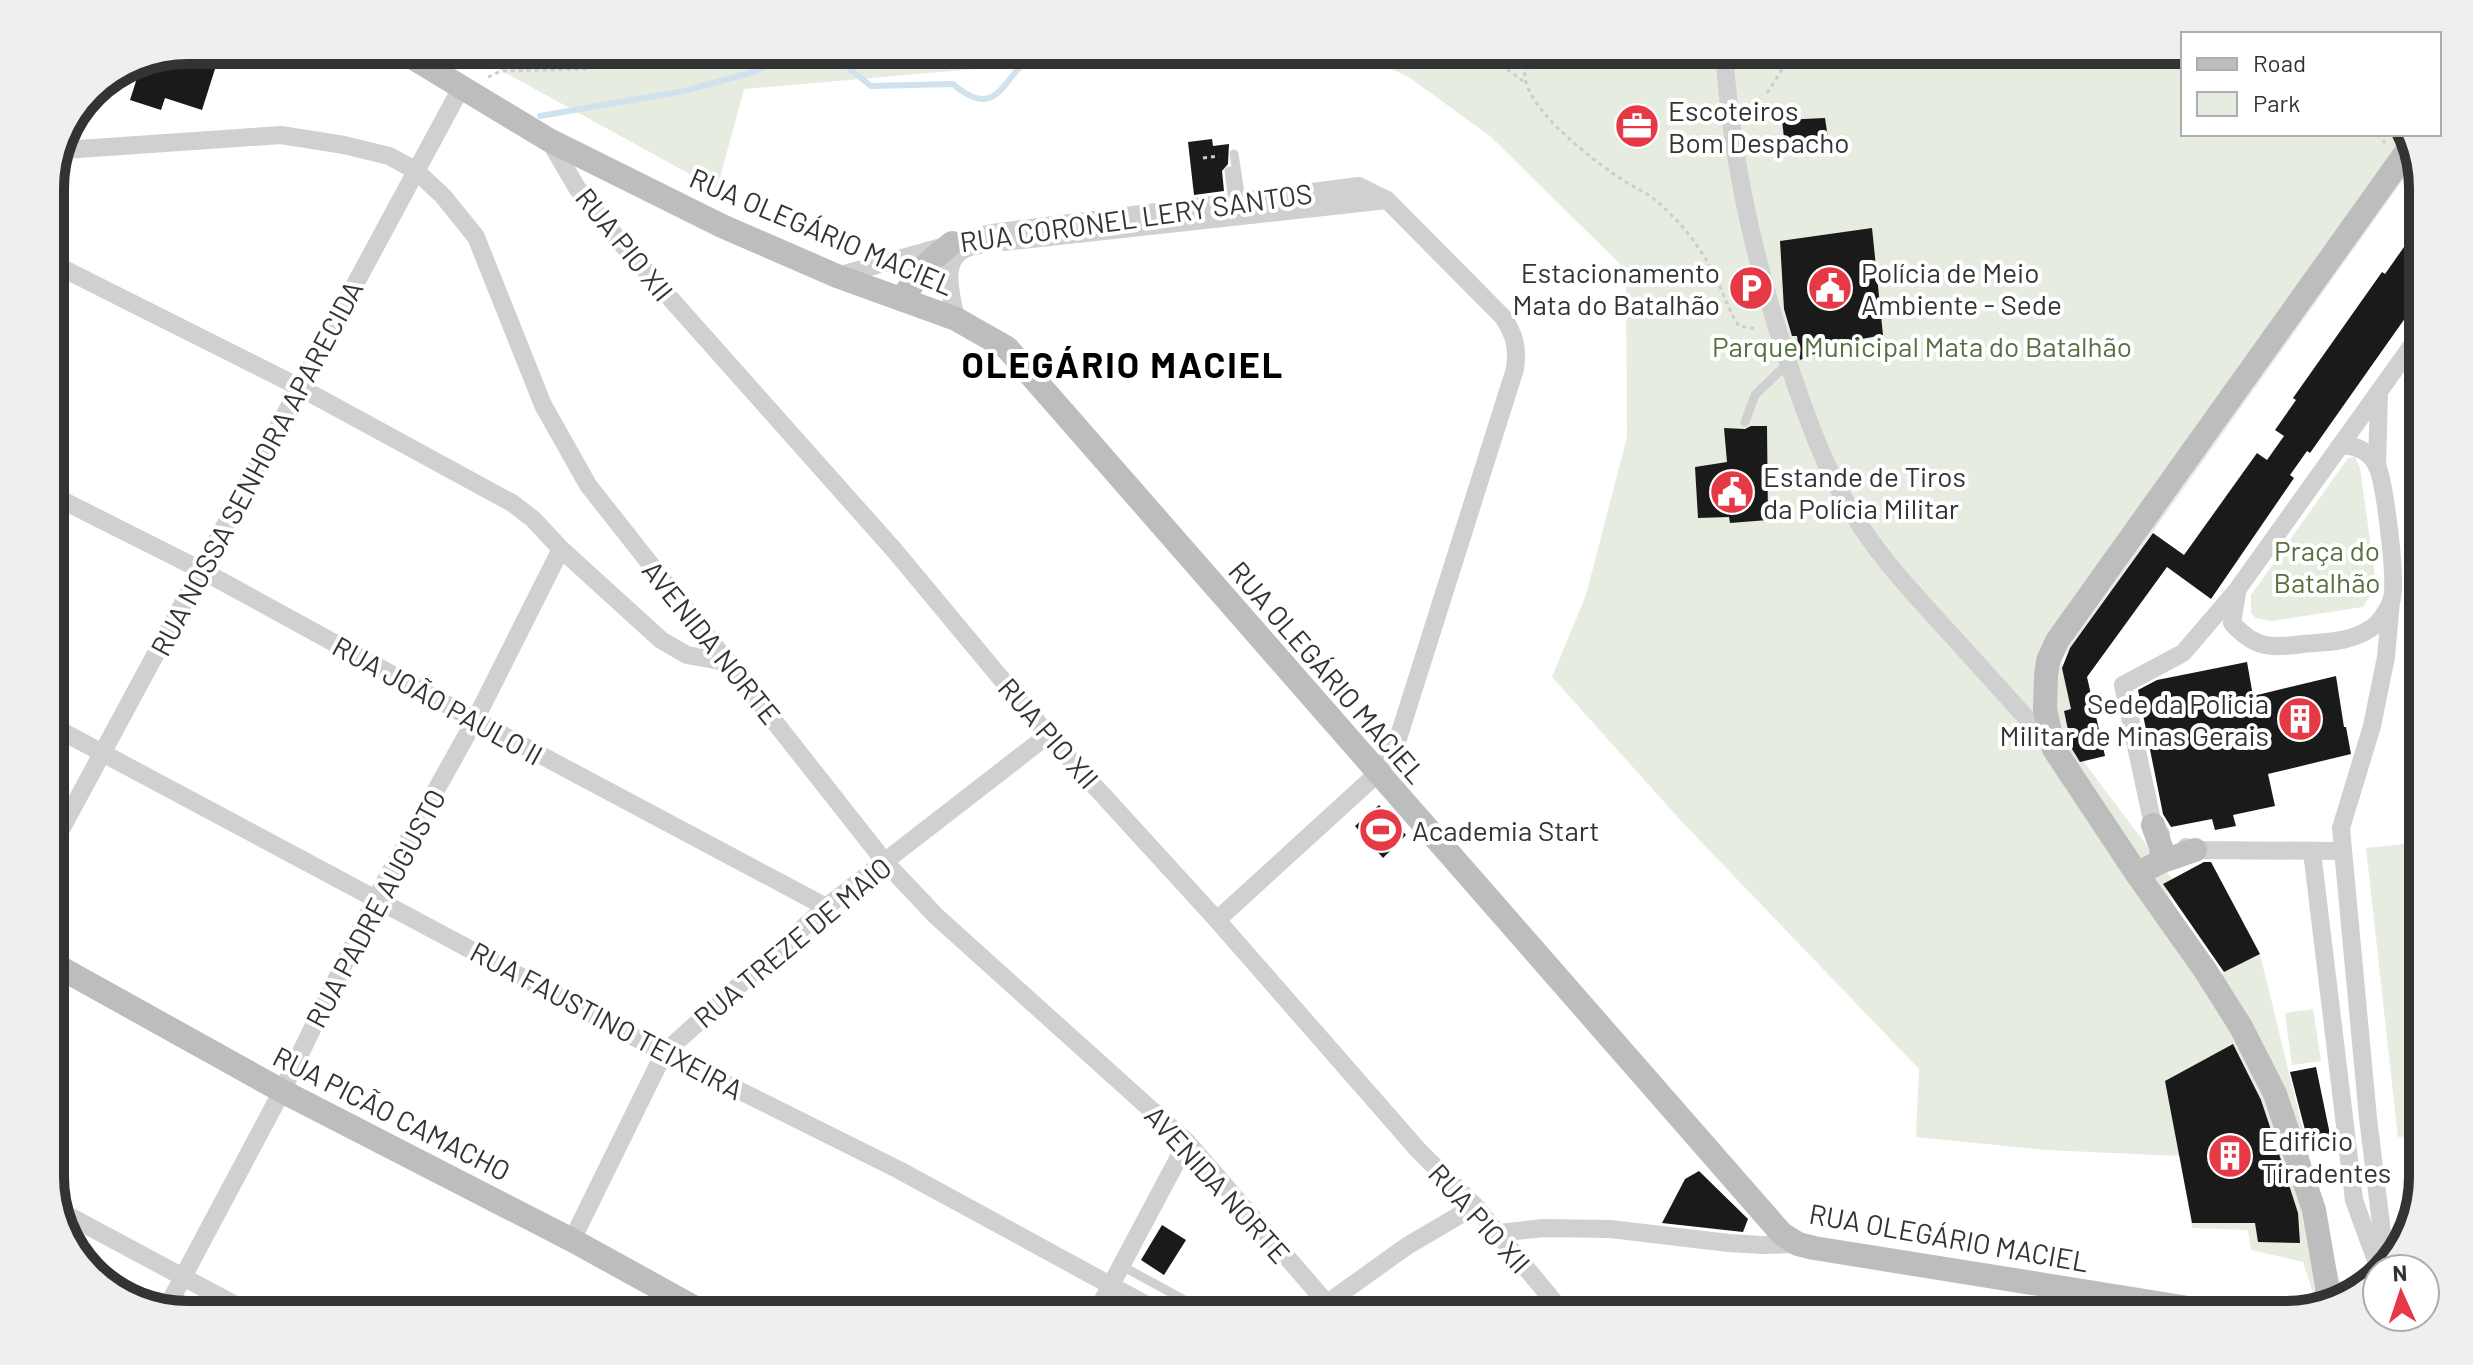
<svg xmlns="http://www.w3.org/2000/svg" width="2473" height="1365" font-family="Barlow,sans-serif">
<rect width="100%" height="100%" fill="#fff"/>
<g fill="#e6ecdf">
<polygon points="464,50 1195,50 744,89 717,189"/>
<polygon points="1353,50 2183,50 2183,134 2409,134 2417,160 2061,661 2071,709 2064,711 2071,745 2172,879 2163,884 2213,978 2260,954 2344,1299 2328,1304 2316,1302 2303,1262 2251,1250 2248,1230 2192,1228 2180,1156 2046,1150 1916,1137 1919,1069 1683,823 1552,677 1586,595 1627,437 1626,270 1490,136 1410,78"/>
<path d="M2355,457L2360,468L2374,568C2375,585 2372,593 2363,607L2271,621L2256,618L2251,613V595L2348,458Z"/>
<polygon points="2423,470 2423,607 2418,608 2406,485"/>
<polygon points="2423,842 2423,1134 2398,1137 2366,848"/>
<polygon points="2313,1009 2321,1061 2292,1065 2285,1013"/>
</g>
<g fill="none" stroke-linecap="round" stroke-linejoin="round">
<g stroke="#cfe2ee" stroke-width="6">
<path d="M1066,50C1114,62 1128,66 1177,50"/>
<path d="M540,116L684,91L757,71L774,61L845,65L871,86L953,84C1004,128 1003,63 1044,50"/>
</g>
</g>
<g fill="#1a1a1a">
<polygon points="188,50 221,50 202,110 165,98 161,110 130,100 143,59"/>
<polygon points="1825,118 1829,145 1785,147 1782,120"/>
<polygon points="1212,139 1213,146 1229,144 1228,164 1222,171 1224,191 1194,195 1188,142"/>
<polygon points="2423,220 2423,284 2415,294 2420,297 2310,453 2307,451 2290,475 2294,478 2211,599 2167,567 2087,677 2105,756 2080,762 2072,749 2064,711 2071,709 2062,668 2070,648 2153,533 2184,555 2257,453 2267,460 2284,436 2275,430 2296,400 2293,398 2382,272 2385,274"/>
<polygon points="1872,228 1883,335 1840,343 1800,360 1797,336 1792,336 1784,309 1780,241"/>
<polygon points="1751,426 1767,426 1768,520 1730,523 1729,517 1698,518 1695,467 1727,462 1724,428 1745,429"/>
<polygon points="2247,662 2253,696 2336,676 2344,727 2346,727 2351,754 2268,774 2275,806 2233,815 2236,826 2215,830 2212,819 2171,827 2163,814 2138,690 2157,680"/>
<polygon points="1379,805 1406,835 1383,858 1355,826"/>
<polygon points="2204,862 2211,862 2260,954 2224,972 2163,884"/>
<polygon points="2233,1044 2261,1100 2283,1166 2298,1213 2300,1243 2258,1242 2255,1223 2192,1223 2165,1081"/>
<polygon points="2316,1067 2333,1149 2311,1153 2290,1072"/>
<polygon points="1699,1171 1748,1219 1743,1232 1662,1223 1685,1179"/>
<polygon points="1162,1225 1186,1240 1164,1275 1141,1260"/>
</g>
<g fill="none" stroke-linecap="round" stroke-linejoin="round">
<g stroke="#cdcdcd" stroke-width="3" stroke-dasharray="4 4" stroke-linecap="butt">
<polyline points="866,50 869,53 888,54 905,50"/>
<polyline points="1439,50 1494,60 1523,81"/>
<path d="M1557,50L1525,70C1520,107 1600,166 1629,184C1638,189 1647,193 1655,200C1681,221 1704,251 1718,282C1725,298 1729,311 1739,326L1757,329"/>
<polyline points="488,77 501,71 586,69 637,58 709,62 751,50"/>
<polyline points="1767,93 1783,68 1783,50"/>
<polyline points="2378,134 2385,143"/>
<polyline points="1203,158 1219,156"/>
<polyline points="646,1315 650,1307"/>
</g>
<g stroke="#d0d0d0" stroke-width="9">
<polyline points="1234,154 1241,200"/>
<polyline points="1229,171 1233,201"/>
<polyline points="1745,422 1755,395 1788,363"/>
<polyline points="1122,1266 1212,1315"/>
</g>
<g stroke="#d0d0d0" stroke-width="18">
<path d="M1724,50C1731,164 1757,273 1794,380C1812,432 1831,483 1862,528C1885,563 1915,595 1943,626C1980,666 2016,707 2053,747"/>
<polyline points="549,140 577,188 621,243 895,551 1048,735 1217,920 1419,1151 1475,1206 1565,1315"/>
<polyline points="64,150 281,135 344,145 389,156 415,170 443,196 476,237 543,405 588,485 885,862 936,916 1187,1142 1337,1315"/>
<polyline points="1004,242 1387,200"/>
<polyline points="50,262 299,387 512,503 533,519 561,549 661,640 687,655 731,663"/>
<path d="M837,276L992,233L1359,186L1387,200L1503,317C1515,336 1518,347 1515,369L1396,745L1377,774L1217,920"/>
<path d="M956,319C950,290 937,251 979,245"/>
<polyline points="2377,467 2379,392"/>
<polyline points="50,494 201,570 475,720 826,907"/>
<path d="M2237,593L2232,623C2255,649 2271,648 2303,644C2328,642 2352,642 2373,627C2380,622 2388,609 2391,602C2398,584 2385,488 2378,468C2371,452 2355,443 2339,447"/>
<polyline points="50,725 664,1053 899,1170 1165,1315"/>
<polyline points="2161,834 2153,825 2123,685 2183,653 2237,590 2423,330"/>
<polyline points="2186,847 2195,850 2342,851"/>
<polyline points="50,850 462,86"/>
<polyline points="2312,852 2354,1200 2378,1266"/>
<polyline points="58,1210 254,1315"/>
<polyline points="1498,1233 1544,1228 1610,1229 1729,1243 1762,1245 1798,1244"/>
<polyline points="572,1240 664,1053 826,907 1048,735"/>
<polyline points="2386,1265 2368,1118 2341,828 2372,726 2386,657 2391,601"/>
<polyline points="1326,1304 1407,1246 1475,1206"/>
<polyline points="166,1309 282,1091 376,898 475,720 561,549"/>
<polyline points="1095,1315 1187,1142"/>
</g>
<g stroke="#bdbdbd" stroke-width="24">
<polyline points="400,50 549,140 722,226 837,276 956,319 1007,348 1782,1234 1798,1244 1814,1248 2232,1315"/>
<polyline points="901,299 929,262 952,243"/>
<polyline points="2153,825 2162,850 2160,862"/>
<polyline points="2137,874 2160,862 2195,850"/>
<polyline points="50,962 282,1091 572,1240 708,1315"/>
<polyline points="2328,1304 2327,1286 2314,1210 2275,1094 2241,1027 2205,970 2137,874 2054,749 2045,710 2046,676 2048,661 2057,641 2412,144"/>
</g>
</g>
<defs>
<g id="office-disc" transform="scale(2.3)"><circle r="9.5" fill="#e63946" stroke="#fff"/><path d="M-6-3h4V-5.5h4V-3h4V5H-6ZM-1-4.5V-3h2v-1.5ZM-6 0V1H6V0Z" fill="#fff"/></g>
<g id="parking-disc" transform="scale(2.3)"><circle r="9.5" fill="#e63946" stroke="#fff"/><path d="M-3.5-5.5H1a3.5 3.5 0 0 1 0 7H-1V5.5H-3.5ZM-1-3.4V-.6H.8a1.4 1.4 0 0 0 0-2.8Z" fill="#fff"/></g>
<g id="civic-disc" transform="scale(2.3)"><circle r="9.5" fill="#e63946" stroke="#fff"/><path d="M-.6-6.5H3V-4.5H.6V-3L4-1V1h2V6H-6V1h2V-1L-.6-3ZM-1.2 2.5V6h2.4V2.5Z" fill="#fff"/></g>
<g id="building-disc" transform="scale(2.3)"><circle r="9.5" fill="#e63946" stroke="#fff"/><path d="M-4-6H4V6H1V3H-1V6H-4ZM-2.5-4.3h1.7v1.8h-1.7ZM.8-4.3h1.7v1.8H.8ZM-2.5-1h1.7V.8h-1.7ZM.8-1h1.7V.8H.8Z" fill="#fff"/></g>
<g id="stadium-disc" transform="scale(2.3)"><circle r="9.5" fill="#e63946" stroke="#fff"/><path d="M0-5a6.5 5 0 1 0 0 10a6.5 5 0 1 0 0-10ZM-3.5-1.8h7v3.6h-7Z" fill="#fff"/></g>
</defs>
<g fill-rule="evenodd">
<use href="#office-disc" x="1637" y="126"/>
<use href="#parking-disc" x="1751" y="288"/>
<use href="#civic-disc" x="1830" y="288"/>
<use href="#civic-disc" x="1732" y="492"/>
<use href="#building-disc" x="2300" y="719"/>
<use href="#stadium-disc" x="1381" y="830"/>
<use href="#building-disc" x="2230" y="1156"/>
</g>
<g text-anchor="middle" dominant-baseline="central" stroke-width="8" stroke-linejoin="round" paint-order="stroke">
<g font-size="28" fill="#333" stroke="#fff" text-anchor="start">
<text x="1668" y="110">Escoteiros<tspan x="1668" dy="32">Bom Despacho</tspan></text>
<text x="1720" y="272" text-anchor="end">Estacionamento<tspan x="1720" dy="32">Mata do Batalhão</tspan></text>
<text x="1861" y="272">Polícia de Meio<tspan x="1861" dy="32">Ambiente - Sede</tspan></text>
<text x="1763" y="476">Estande de Tiros<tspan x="1763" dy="32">da Polícia Militar</tspan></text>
<text x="2269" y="703" text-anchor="end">Sede da Polícia<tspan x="2269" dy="32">Militar de Minas Gerais</tspan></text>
<text x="1412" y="830">Academia Start</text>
<text x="2261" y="1140">Edifício<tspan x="2261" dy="32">Tiradentes</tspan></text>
</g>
<g font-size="28" fill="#333" stroke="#fff">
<text transform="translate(1136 217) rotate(-8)">RUA CORONEL LERY SANTOS</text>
<text transform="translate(822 231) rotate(23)">RUA OLEGÁRIO MACIEL</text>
<text transform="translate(625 244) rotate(51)">RUA PIO XII</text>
<text transform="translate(256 468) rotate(-62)">RUA NOSSA SENHORA APARECIDA</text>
<text transform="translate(712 642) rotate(51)">AVENIDA NORTE</text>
<text transform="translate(1328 672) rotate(49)">RUA OLEGÁRIO MACIEL</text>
<text transform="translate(438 700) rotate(29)">RUA JOÃO PAULO II</text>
<text transform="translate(1049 733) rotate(49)">RUA PIO XII</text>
<text transform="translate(375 908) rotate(-62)">RUA PADRE AUGUSTO</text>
<text transform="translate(792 942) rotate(-40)">RUA TREZE DE MAIO</text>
<text transform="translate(607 1020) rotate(28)">RUA FAUSTINO TEIXEIRA</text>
<text transform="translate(392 1113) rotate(27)">RUA PICÃO CAMACHO</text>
<text transform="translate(1218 1184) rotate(48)">AVENIDA NORTE</text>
<text transform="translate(1480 1218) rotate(48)">RUA PIO XII</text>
<text transform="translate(1949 1237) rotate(10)">RUA OLEGÁRIO MACIEL</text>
</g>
<g font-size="28" fill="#56703f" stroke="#fff">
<text x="1922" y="346">Parque Municipal Mata do Batalhão</text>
<text x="2327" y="550">Praça do<tspan x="2327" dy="32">Batalhão</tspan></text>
</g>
<g font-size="36" font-weight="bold" letter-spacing="2" fill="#000" stroke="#fff">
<text x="1123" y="363">OLEGÁRIO MACIEL</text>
</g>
</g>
<path d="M0 0H2473V1365H0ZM188 64H2285A124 124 0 0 1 2409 188V1177A124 124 0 0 1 2285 1301H188A124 124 0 0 1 64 1177V188A124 124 0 0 1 188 64Z" fill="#efefef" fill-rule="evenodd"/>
<path fill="none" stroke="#333" stroke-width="10" d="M188 64H2285A124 124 0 0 1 2409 188V1177A124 124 0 0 1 2285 1301H188A124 124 0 0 1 64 1177V188A124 124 0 0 1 188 64Z"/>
<rect x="2181" y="32" width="260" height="104" fill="#ffffff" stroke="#adadad" stroke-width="2"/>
<rect x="2197" y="58" width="40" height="12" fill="#bdbdbd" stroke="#adadad" stroke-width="2"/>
<text x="2253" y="72" font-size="24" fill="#333333">Road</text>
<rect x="2197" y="92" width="40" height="24" fill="#e6ecdf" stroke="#adadad" stroke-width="2"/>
<text x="2253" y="112" font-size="24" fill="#333333">Park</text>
<g transform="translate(2401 1293) rotate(357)"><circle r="38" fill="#ffffff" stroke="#adadad" stroke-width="2"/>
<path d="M0-6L14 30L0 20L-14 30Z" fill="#e63946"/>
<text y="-12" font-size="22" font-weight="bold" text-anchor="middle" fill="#333333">N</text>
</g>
</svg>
